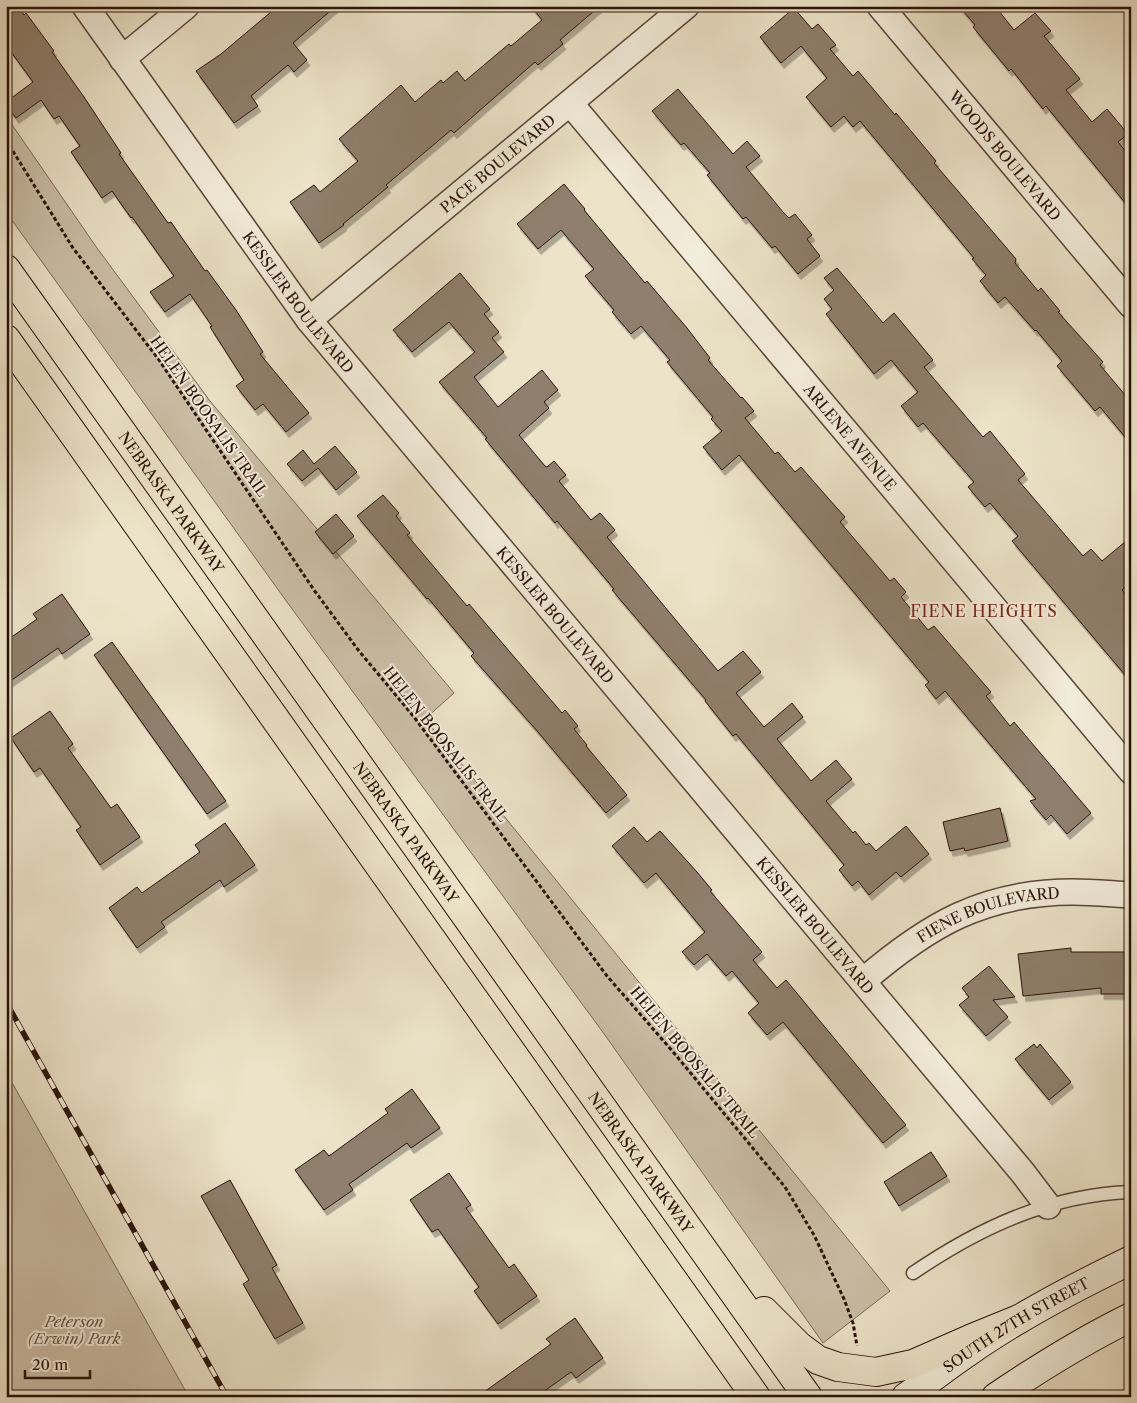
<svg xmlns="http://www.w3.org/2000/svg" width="1137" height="1403" font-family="'Libre Caslon Text',serif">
<defs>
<filter id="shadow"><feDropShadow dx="3" dy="5.5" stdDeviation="0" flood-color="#0004"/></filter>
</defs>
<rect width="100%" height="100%" fill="#ece3c8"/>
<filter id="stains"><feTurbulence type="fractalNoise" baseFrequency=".004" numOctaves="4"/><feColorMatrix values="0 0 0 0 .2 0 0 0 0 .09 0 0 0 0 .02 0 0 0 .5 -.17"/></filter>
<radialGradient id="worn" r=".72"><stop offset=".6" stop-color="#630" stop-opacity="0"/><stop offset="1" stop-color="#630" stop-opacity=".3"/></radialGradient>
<g fill="#cbbfa7" stroke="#7a6858">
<polygon points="6,116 97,248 210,401 454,693 425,719 890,1291 823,1343 602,1031 287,602 6,212"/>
<polygon points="6,1072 189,1397 6,1397"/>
</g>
<g fill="#8f7f6c" stroke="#2a1208" filter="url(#shadow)">
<polygon points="6,6 18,6 24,15 26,13 54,51 52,52 84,97 121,153 119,154 168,223 171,222 205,271 207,270 236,310 263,352 260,354 309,413 286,432 263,404 255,410 236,386 244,380 210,327 212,326 190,294 165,312 150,292 174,276 132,217 131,218 112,191 102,198 71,152 80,146 59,116 54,119 41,100 16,118 6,105 6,102 33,82 6,45"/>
<polygon points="278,6 336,6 293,43 307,60 294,72 288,65 251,96 258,106 234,123 196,71 221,54"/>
<polygon points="531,6 600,6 560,40 563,44 538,65 535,62 454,133 451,130 386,185 388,187 343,224 344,225 319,243 290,202 314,185 320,192 358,161 339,139 401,85 415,102 441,80 443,83 457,71 465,81 509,44 511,46 542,20"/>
<polygon points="959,6 995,6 1014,30 1035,13 1051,31 1044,36 1080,79 1066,90 1092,122 1107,109 1128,134 1118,142 1131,158 1131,210 1046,106 1043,109 1011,69 1009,71 973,27 975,25"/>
<polygon points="794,8 812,29 818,24 836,45 830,49 853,76 858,71 895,115 896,113 936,161 934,163 1016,259 1015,263 1038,291 1041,288 1060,311 1058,312 1103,362 1100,365 1131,402 1131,444 1100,407 1095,411 1057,366 1062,361 1036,330 1035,331 1005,297 998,303 980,281 986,275 972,259 974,258 860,121 853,127 844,116 831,127 806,97 827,78 801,46 781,63 760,37"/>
<polygon points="678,89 733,154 747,141 760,156 746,167 783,212 789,218 795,214 812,235 807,239 820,256 798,274 775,246 772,248 746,217 743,219 707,175 710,173 684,143 681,145 652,111"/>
<polygon points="564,184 585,209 584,210 645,283 647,281 687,328 710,358 708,360 741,398 742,397 754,411 745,418 775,454 778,452 795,472 801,467 828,498 845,517 840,522 890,581 894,578 906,592 901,597 928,630 934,626 991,692 986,696 1010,726 1014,722 1091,813 1067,834 1051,815 1046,820 1030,801 1036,799 945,691 936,699 925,685 929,682 739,455 722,470 703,447 722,431 711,419 713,417 667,362 670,360 641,326 631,334 612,312 614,310 585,276 594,269 561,230 538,249 517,224"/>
<polygon points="837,268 883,323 894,313 933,360 924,367 983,437 990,431 1025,474 1018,480 1083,556 1091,549 1102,561 1131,537 1131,582 1122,590 1131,601 1131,682 1012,541 1018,536 990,503 985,507 968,487 974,482 923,423 918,427 901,406 918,392 891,360 874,374 826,314 832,309 824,299 834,290 824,278"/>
<polygon points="460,273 490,309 484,314 499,332 492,338 504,352 474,377 498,407 542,370 558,390 544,402 549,408 519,435 545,466 547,467 554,461 566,475 559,481 591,520 600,513 615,530 607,537 718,671 743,651 761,672 736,693 764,727 792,703 803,717 777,739 811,781 836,760 852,779 826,801 853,833 855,831 866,845 869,843 876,851 906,826 929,854 901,877 896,872 869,895 858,881 852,886 839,870 844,865 832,850 736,734 733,736 705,701 706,700 612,590 614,589 557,521 555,523 485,439 487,438 439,382 475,352 449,322 412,352 393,330"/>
<polygon points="335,446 357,472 336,490 318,468 302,481 287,464 303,450 314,464"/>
<polygon points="383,495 399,513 396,516 410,533 407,535 467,606 469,604 562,713 565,710 578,726 574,729 587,745 586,746 627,795 606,813 538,732 471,656 474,653 428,598 427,599 357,516"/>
<polygon points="336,514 354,536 333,554 315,532"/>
<polygon points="62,594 90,634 62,654 58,648 6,684 6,641 37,619 33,614"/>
<polygon points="112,642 226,801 207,814 94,655"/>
<polygon points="50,711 73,744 68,748 111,808 117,804 140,837 100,865 76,830 81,827 40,768 34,772 11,738"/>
<polygon points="1000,808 1008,841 965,851 964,848 950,851 943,822"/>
<polygon points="225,823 255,865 224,887 220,880 161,922 165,927 137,948 109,908 137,887 142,893 200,852 195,845"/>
<polygon points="634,827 647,842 660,831 697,872 712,890 710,891 762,952 753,960 777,988 786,980 906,1125 883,1143 783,1022 767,1035 748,1013 759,1003 732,971 726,976 707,954 694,965 682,952 705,932 656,873 644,883 612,846"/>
<polygon points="1071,948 1071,952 1131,952 1131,994 1101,994 1101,988 1023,996 1018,954"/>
<polygon points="989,966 1015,997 993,1000 1008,1017 986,1036 959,1005 969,997 962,988"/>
<polygon points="1034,1044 1037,1048 1040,1044 1071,1082 1049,1100 1015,1059"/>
<polygon points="412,1089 440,1128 411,1148 407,1143 349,1184 353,1190 324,1210 295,1170 324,1150 329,1156 388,1113 385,1109"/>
<polygon points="931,1152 947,1176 899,1206 884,1182"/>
<polygon points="449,1173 471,1205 466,1208 509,1268 514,1264 537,1296 498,1324 474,1291 479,1287 438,1229 432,1232 410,1200"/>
<polygon points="230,1180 277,1265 272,1268 303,1323 275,1339 243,1284 249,1280 201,1196"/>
<polygon points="575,1318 603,1358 576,1378 571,1372 536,1397 477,1397 551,1344 546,1339"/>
</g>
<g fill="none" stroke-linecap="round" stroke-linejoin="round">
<g stroke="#5a4638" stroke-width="15">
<path id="service" d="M913,1273C979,1228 1049,1195 1131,1192"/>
</g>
<g stroke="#5a4638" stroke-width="28">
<g id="minor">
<path id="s1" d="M85,6L309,320L1023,1173L1048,1206"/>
<path id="s2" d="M880,6L1131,305"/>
<polyline points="122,59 186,6"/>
<path id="s3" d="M570,103L1131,771"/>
<path id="s4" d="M309,320L686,6"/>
<path id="s5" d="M863,981C928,925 984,892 1073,892C1092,892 1112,894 1131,895"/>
</g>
</g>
<g stroke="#2a1208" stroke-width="30">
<g id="secondary">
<path id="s6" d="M906,1397C927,1382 947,1366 968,1352C1019,1316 1075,1287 1131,1260"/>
<path d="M996,1397C1039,1368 1084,1340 1131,1317"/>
</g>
</g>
<g stroke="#2a1208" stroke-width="30">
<g id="primary">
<path id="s7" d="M6,269L808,1397"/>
<polyline points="6,339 756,1397"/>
<polyline points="764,1311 799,1346 818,1360 838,1367 876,1372 913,1364 970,1339 1019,1319"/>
</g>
</g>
<polyline stroke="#2a1208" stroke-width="3" stroke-dasharray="4 2.5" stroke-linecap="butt" points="6,140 73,248 159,360 314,590 359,651 414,717 607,976 674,1053 785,1187 814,1235 844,1299 853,1323 857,1346"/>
<use href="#service" stroke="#f3eddb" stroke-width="12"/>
<use href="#minor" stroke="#f3eddb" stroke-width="25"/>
<use href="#secondary" stroke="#f3eddb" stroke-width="28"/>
<use href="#primary" stroke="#ece3c8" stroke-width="28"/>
<g stroke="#2a1208" stroke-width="5.5">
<polyline id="rail" points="6,1002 227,1397"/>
</g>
<use href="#rail" stroke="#f3eddb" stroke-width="4" stroke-dasharray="11" stroke-linecap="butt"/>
</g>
<g text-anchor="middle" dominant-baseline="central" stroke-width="4" stroke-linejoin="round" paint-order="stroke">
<g font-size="15" fill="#2a1208" stroke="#f3eddb">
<text stroke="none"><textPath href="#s2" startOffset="195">WOODS BOULEVARD</textPath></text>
<text stroke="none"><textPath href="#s4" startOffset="245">PACE BOULEVARD</textPath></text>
<text stroke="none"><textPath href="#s1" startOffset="365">KESSLER BOULEVARD</textPath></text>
<text transform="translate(209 416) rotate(55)">HELEN BOOSALIS TRAIL</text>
<text stroke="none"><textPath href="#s3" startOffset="436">ARLENE AVENUE</textPath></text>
<text stroke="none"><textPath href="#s7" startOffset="286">NEBRASKA PARKWAY</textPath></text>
<text stroke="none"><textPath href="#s1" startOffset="770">KESSLER BOULEVARD</textPath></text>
<text transform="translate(446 744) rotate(52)">HELEN BOOSALIS TRAIL</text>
<text stroke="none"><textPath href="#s7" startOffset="691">NEBRASKA PARKWAY</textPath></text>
<text stroke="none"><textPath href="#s5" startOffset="145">FIENE BOULEVARD</textPath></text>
<text stroke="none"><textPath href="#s1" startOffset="1175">KESSLER BOULEVARD</textPath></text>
<text transform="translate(695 1062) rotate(50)">HELEN BOOSALIS TRAIL</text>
<text stroke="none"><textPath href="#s7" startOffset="1096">NEBRASKA PARKWAY</textPath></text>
<text stroke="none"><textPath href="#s6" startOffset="132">SOUTH 27TH STREET</textPath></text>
</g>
<g font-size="15" font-style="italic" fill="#624f40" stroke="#f3eddb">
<text x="74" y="1321">Peterson<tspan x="74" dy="17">(Erwin) Park</tspan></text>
</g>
<g font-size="16" letter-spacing="1" fill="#7a1f14" stroke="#f3eddb">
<text x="984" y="611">FIENE HEIGHTS</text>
</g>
</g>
<rect width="1137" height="1403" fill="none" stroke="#ece3c8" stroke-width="25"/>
<rect x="8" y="8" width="1122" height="1388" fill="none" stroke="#2a1208" stroke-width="2.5"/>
<rect x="12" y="12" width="1112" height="1378" fill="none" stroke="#2a1208"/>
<path d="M25 1370v8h65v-8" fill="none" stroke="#2a1208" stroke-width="2.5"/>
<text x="32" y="1370" font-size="15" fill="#2a1208" stroke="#f3eddb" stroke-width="4" paint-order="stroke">20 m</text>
<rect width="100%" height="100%" filter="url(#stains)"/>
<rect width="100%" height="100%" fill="url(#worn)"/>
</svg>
